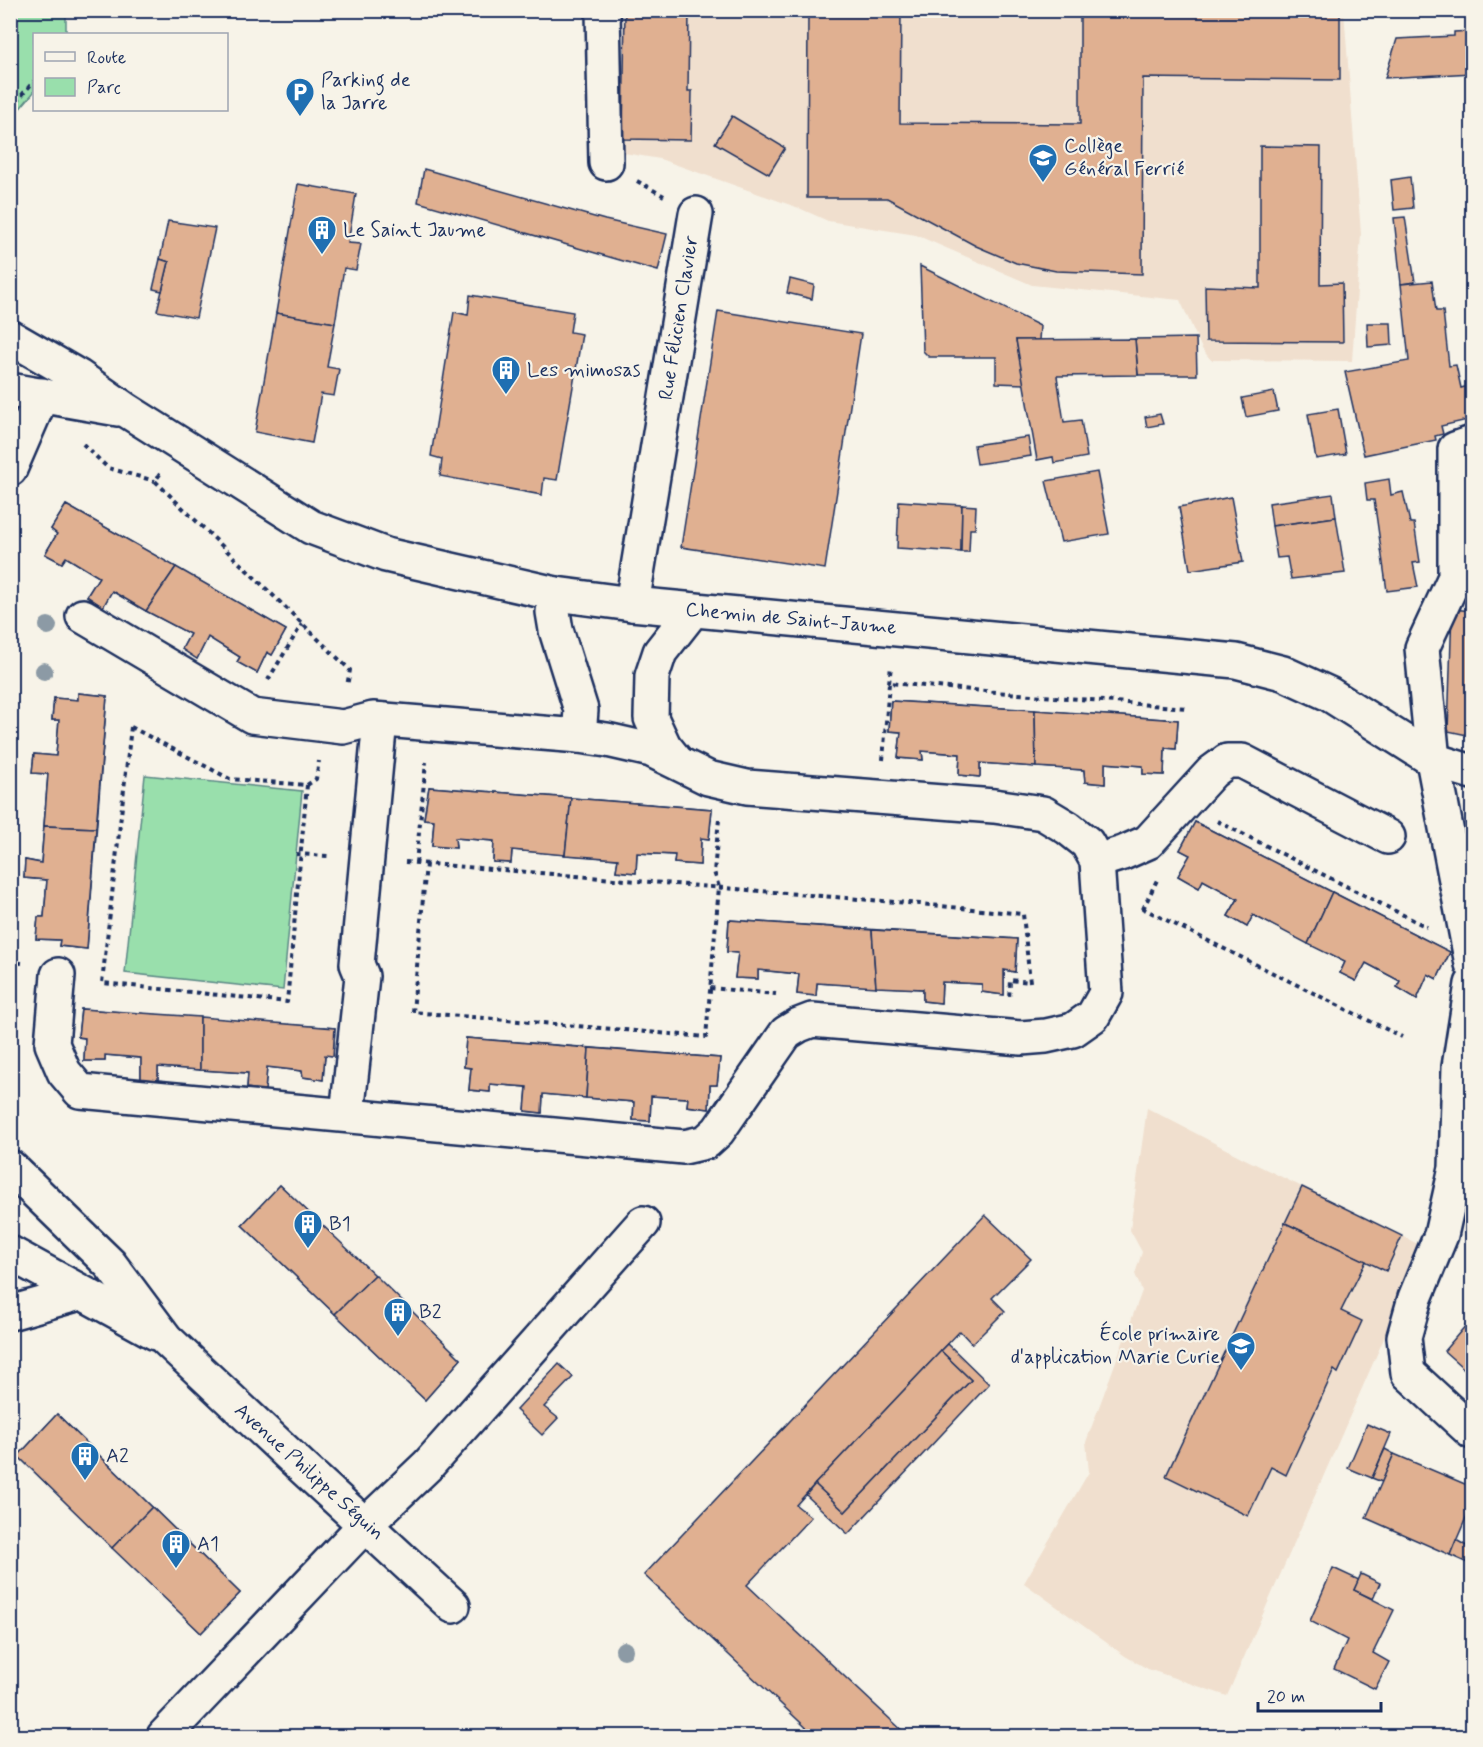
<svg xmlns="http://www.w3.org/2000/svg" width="1483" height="1747" font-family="Mynerve,sans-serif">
<rect width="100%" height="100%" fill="#f7f3e8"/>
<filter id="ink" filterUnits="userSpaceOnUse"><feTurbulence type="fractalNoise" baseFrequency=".0167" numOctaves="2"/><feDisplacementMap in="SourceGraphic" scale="12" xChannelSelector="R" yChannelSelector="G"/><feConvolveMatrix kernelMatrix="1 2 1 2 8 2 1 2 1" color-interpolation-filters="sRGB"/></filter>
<g filter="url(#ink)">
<g fill="#f0dfce">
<polygon points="623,11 1344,11 1361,234 1352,361 1211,360 1202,349 1180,300 1032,285 916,235 828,221 799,208 660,159 624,153"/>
<polygon points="1147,1108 1245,1159 1424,1247 1227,1696 1148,1669 1125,1656 1024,1583 1089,1472 1086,1442 1142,1291 1135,1274 1142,1252 1130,1230"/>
</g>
<g fill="#99dfac" stroke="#5a8785" stroke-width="1.5">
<polygon points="11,10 66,11 66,34 34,34 34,92 11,119"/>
<polygon points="145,775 302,791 283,990 125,973"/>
</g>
<g fill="#e0b091" stroke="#1b2f5e" stroke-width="1.5">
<polygon points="625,10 689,10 688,91 692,91 691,140 623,139"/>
<polygon points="808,10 901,10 900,123 1080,124 1080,10 1340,10 1340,80 1143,78 1142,274 1056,271 1016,263 976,246 887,198 807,198"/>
<polygon points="1472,31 1472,73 1385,78 1397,39 1454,36 1454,32"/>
<polygon points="732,116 785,148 769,174 715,143"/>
<polygon points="1260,146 1321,147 1320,284 1342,283 1343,342 1206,341 1205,286 1260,288"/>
<polygon points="424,169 605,220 667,234 658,271 418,202"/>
<polygon points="1410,177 1413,208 1394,210 1391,180"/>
<polygon points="298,184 356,194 348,243 361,244 356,270 344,268 335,323 276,313"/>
<polygon points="1405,217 1415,282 1401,284 1394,218"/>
<polygon points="168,221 215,228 196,318 157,311 169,262 160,259"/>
<polygon points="160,259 169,262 162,291 153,289"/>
<polygon points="920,266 1040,326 1039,340 1016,340 1025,384 996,383 996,357 929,357 923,351"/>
<polygon points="790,279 814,285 812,299 787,293"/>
<polygon points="1432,281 1436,311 1443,311 1449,366 1456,365 1461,388 1472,385 1472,419 1441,426 1443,434 1435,436 1436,440 1364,455 1345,372 1409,361 1401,284"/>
<polygon points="470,295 573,312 570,332 582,334 557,480 544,478 542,495 440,476 442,459 431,456 454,312 468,315"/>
<polygon points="718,311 861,334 825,569 681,547"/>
<polygon points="276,313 335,323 327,367 339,369 334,396 321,394 312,443 255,432"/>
<polygon points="1367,323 1391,323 1392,345 1368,347"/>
<polygon points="1196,338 1197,375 1138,375 1135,339"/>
<polygon points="1135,339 1138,375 1057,376 1064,422 1081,420 1087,457 1054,463 1053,457 1037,460 1016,340"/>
<polygon points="1274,392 1278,411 1246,417 1242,398"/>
<polygon points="1338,409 1346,454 1316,459 1308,414"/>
<polygon points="1160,414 1163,424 1147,427 1145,417"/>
<polygon points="1028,437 1031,456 977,464 974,445"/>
<polygon points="1097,472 1109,534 1061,542 1046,481"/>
<polygon points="1389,479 1391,495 1403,492 1410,523 1414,523 1420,562 1413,563 1418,587 1387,591 1374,500 1367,500 1365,483"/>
<polygon points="1333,494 1336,517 1272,526 1269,503"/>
<polygon points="1231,497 1243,562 1190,570 1179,507"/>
<polygon points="899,501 962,505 961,552 897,548"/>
<polygon points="66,505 286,630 272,655 267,652 257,673 237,662 240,657 208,637 197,659 182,649 190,634 146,611 112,591 103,607 87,596 99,577 66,557 62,563 45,554 57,534 51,529"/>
<polygon points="66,505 176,567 146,611 112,591 103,607 87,596 99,577 66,557 62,563 45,554 57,534 51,529"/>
<polygon points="962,505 976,506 975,529 970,529 969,552 961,552"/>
<polygon points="1336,517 1345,573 1291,579 1287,557 1277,558 1272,526"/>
<polygon points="176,567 286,630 272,655 267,652 257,673 237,662 240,657 208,637 197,659 182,649 190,634 146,611"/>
<polygon points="1452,609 1472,611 1472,736 1448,731"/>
<polygon points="78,693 107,696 87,949 59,946 60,940 36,939 38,917 44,917 47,880 24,878 25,860 41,863 48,774 32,773 34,754 56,756 59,720 52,720 54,698 78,700"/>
<polygon points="78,693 107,696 96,828 44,826 48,774 32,773 34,754 56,756 59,720 52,720 54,698 78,700"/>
<polygon points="891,701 1178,720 1176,749 1165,748 1164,775 1143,774 1143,766 1105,763 1105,784 1085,782 1084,770 980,763 980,777 959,775 960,754 922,751 923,760 898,758 901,732 889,731"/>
<polygon points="891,701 1035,710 1036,767 980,763 980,777 959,775 960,754 922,751 923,760 898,758 901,732 889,731"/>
<polygon points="1035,710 1178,720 1176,749 1165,748 1164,775 1143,774 1143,766 1105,763 1105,784 1085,782 1084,770 1036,767"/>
<polygon points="429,787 712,809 709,839 701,838 700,865 674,863 675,855 637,853 636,873 616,871 618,859 512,850 511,863 493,862 494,841 455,838 456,848 432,846 434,820 424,819"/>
<polygon points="429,787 571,798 565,855 512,850 511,863 493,862 494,841 455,838 456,848 432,846 434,820 424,819"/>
<polygon points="571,798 712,809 709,839 701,838 700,865 674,863 675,855 637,853 636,873 616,871 618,859 565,855"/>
<polygon points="1195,822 1450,952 1437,979 1428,974 1417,999 1397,987 1400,981 1366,963 1356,981 1340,973 1345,962 1253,915 1247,927 1228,916 1238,899 1203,880 1199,888 1178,876 1190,855 1180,850"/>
<polygon points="1195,822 1332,892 1308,944 1253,915 1247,927 1228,916 1238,899 1203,880 1199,888 1178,876 1190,855 1180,850"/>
<polygon points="44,826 96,828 87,949 59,946 60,940 36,939 38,917 44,917 47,880 24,878 25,860 41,863"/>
<polygon points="1332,892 1450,952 1437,979 1428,974 1417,999 1397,987 1400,981 1366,963 1356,981 1340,973 1345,962 1308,944"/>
<polygon points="729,920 1017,939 1015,972 1004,970 1004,995 982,992 982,984 942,982 941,1003 923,1001 923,989 817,983 816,996 797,994 799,974 758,970 758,979 735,978 738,953 727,952"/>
<polygon points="729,920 872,930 876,987 817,983 816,996 797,994 799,974 758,970 758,979 735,978 738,953 727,952"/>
<polygon points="872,930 1017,939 1015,972 1004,970 1004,995 982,992 982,984 942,982 941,1003 923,1001 923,989 876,987"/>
<polygon points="81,1009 335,1028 333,1056 325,1055 323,1080 303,1077 302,1071 267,1067 265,1091 247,1088 248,1073 158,1067 158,1082 141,1080 141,1058 105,1055 105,1061 84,1061 85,1038 78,1037"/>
<polygon points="81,1009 200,1017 200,1070 158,1067 158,1082 141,1080 141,1058 105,1055 105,1061 84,1061 85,1038 78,1037"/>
<polygon points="200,1017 335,1028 333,1056 325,1055 323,1080 303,1077 302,1071 267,1067 265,1091 247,1088 248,1073 200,1070"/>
<polygon points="466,1038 720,1058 717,1085 710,1085 709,1109 687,1106 688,1098 651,1096 650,1121 633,1120 634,1102 543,1094 542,1113 525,1111 527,1087 490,1084 490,1092 469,1090 471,1068 464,1067"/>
<polygon points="466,1038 589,1048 586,1098 543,1094 542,1113 525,1111 527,1087 490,1084 490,1092 469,1090 471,1068 464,1067"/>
<polygon points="589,1048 720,1058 717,1085 710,1085 709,1109 687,1106 688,1098 651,1096 650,1121 633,1120 634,1102 586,1098"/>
<polygon points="280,1185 461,1359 425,1400 242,1225"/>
<polygon points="280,1185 375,1275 335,1314 242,1225"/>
<polygon points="1302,1187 1402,1236 1386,1271 1285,1223"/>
<polygon points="1472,1196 1472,1227 1461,1220"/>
<polygon points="985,1215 1031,1259 992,1298 1005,1311 972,1344 960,1331 815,1484 796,1505 811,1517 747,1585 908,1736 815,1736 644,1575"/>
<polygon points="1285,1223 1366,1261 1341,1311 1362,1321 1338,1373 1334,1370 1286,1475 1271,1467 1248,1516 1166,1476"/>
<polygon points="375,1275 461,1359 425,1400 335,1314"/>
<polygon points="1472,1318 1472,1385 1466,1380 1471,1375 1444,1351"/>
<polygon points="948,1344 989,1384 848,1534 806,1495 815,1484 845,1512 971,1380 941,1351"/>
<polygon points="941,1351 971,1380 845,1512 815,1484"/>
<polygon points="559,1364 573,1377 544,1407 558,1418 542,1435 516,1410"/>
<polygon points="57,1414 240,1593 201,1633 18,1456"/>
<polygon points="57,1414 152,1507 112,1548 18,1456"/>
<polygon points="1367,1424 1391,1434 1372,1478 1348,1468"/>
<polygon points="1385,1449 1394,1454 1382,1482 1372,1478"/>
<polygon points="1394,1454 1472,1487 1472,1504 1450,1555 1366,1518"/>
<polygon points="152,1507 240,1593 201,1633 112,1548"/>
<polygon points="1456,1540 1472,1549 1472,1565 1450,1555"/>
<polygon points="1333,1568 1359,1580 1354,1590 1394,1610 1373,1653 1389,1662 1375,1689 1334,1669 1347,1640 1310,1621"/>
<polygon points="1361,1574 1380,1583 1373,1599 1354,1590"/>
</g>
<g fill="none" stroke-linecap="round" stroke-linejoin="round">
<g stroke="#1b2f5e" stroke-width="38">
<g id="minor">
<polyline points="603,10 606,163"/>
<polyline points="10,337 79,377 126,410 311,527 386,555 556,594 632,604 1236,661 1283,673 1329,694 1433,760 1472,772"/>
<polyline points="10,390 118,409"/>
<polyline points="1472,443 1455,449 1455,577 1422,648 1433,760 1472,964"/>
<polyline points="10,469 42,395"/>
<polyline points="556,594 553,612 556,630 581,710 579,736"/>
<polyline points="632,604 696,214"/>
<polyline points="677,762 664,746 651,718 652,676 660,652 693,610"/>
<polyline points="1097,861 1123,853 1148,842 1212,772 1227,761 1242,761 1388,837"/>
<polyline points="58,975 52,1044 64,1072 80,1091 684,1147 706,1142 718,1131 786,1033 799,1025 812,1020 1021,1038 1046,1036 1073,1030 1093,1016 1106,993 1097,861 1087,843 1068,828 1043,813 994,806 747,787 708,778 651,750 607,740 579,736 373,719 343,727 252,716 83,616"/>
<polyline points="1472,984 1459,1067 1456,1168 1441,1235 1415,1298 1404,1337 1408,1373 1472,1432"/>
<polyline points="347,1115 362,976 357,964 380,720"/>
<polyline points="10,1167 110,1264 166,1339 301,1466 453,1606"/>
<polyline points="10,1253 156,1333"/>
<polyline points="10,1313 80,1293"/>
<polyline points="164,1736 365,1525 428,1465 643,1223"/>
</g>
</g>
<g stroke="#1b2f5e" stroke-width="4" stroke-dasharray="4.5 4.5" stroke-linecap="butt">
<polyline points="10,109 34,81"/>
<polyline points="637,181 664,196"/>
<polyline points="83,444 108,468 155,481"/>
<polyline points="160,474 155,481 350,670 347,686"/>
<polyline points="268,680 302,624"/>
<polyline points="889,683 891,666"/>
<polygon points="131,727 230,779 307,785 287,1002 102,983"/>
<polyline points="883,760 889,683 1186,708"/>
<polyline points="307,785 316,779 319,761"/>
<polyline points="1217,821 1427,927"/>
<polyline points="296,854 328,856"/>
<polyline points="405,862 920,904 1023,914 1030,982 1010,980 1009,1000"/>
<polyline points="416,863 426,762"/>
<polyline points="426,864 413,1012 706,1037 719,887 714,872 719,819"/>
<polyline points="1142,908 1402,1037"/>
<polyline points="1143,909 1157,880"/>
<polyline points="10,962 22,963"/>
<polyline points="710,988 776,994"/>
</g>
<use href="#minor" stroke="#f7f3e8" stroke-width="33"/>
</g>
<g fill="#8c9aa5">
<circle cx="48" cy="626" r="9"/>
<circle cx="44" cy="671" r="9"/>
<circle cx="624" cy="1650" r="9"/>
</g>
</g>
<defs>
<g id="parking-pin" transform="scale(1.5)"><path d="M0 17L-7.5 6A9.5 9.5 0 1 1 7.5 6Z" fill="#1f6fb2" stroke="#f7f3e8"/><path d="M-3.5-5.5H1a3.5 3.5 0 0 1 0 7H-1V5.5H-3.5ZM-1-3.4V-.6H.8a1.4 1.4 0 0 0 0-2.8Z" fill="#fff"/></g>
<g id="school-pin" transform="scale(1.5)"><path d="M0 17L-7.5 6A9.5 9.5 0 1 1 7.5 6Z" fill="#1f6fb2" stroke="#f7f3e8"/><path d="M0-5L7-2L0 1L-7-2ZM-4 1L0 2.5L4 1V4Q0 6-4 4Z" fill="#fff"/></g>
<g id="building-pin" transform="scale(1.5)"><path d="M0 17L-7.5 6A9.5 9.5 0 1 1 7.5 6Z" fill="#1f6fb2" stroke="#f7f3e8"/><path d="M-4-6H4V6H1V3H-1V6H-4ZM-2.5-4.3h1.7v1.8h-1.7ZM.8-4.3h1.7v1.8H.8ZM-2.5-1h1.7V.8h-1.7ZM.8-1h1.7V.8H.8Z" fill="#fff"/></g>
</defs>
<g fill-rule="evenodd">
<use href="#parking-pin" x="300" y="92"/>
<use href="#school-pin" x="1043" y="158"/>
<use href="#building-pin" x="322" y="230"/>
<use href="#building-pin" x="506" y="370"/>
<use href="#building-pin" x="308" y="1224"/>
<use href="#building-pin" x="398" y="1312"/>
<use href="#school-pin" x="1241" y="1346"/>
<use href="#building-pin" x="85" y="1456"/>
<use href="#building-pin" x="176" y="1544"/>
</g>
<g text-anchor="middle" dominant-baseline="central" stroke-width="4.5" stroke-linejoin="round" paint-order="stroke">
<g font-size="20" fill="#1b2f5e" stroke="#f7f3e8" text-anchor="start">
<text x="321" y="80">Parking de<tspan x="321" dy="23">la Jarre</tspan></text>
<text x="1064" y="146">Collège<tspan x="1064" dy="23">Général Ferrié</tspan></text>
<text x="343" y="230">Le Saint Jaume</text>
<text x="527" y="370">Les mimosas</text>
<text x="329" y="1224">B1</text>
<text x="419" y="1312">B2</text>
<text x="1220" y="1334" text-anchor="end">École primaire<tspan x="1220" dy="23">d'application Marie Curie</tspan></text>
<text x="106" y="1456">A2</text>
<text x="197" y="1544">A1</text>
</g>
<g font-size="20" fill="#1b2f5e" stroke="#f7f3e8">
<text transform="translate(679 318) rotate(-81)">Rue Félicien Clavier</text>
<text transform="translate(791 619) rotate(5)">Chemin de Saint-Jaume</text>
<text transform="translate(309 1472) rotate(42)">Avenue Philippe Séguin</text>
</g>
</g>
<rect width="1483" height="1747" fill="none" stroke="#f7f3e8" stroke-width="36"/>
<rect x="18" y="18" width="1447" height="1711" fill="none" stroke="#1b2f5e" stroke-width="2" filter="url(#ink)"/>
<rect x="33" y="33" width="195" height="78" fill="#f7f3e8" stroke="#9fa5b1" stroke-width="1.5"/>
<rect x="45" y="52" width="30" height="9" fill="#f7f3e8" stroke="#9fa5b1" stroke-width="1.5"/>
<text x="87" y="63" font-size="18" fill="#1b2f5e">Route</text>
<rect x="45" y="78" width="30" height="18" fill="#99dfac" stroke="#9fa5b1" stroke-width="1.5"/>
<text x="87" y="93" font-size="18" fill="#1b2f5e">Parc</text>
<path d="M1258 1702v9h123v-9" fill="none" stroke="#1b2f5e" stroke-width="3"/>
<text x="1267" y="1702" font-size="18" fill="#1b2f5e" stroke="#f7f3e8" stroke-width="4.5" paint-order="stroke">20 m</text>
</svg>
